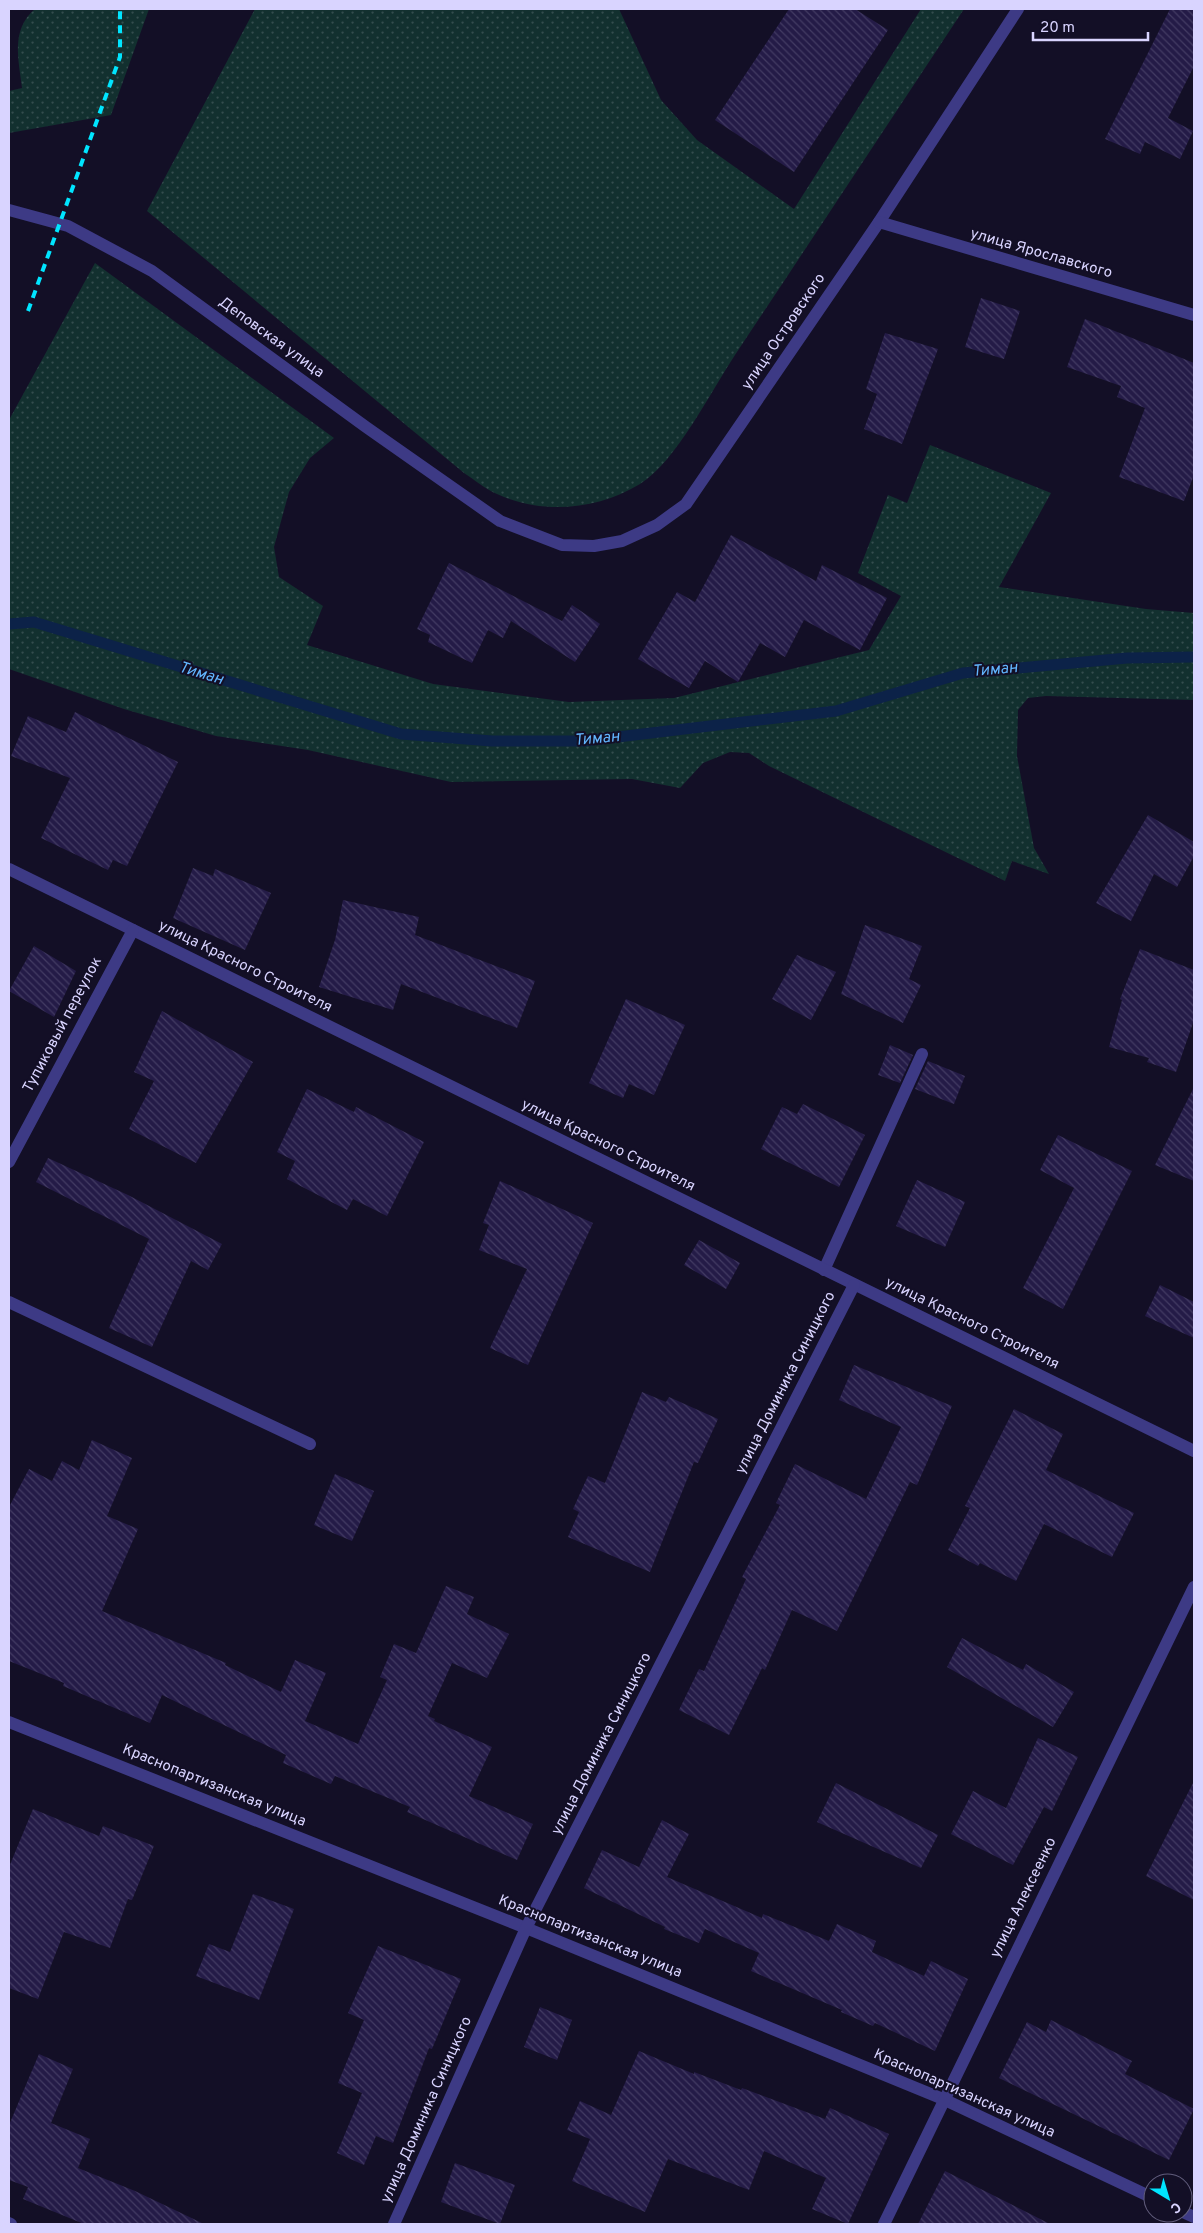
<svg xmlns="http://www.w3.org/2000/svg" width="1203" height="2233" font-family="Overpass,sans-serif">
<defs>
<pattern id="grass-dots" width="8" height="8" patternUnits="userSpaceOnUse" patternTransform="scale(1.25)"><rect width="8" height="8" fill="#12302f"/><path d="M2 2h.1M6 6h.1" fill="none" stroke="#344d4e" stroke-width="1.8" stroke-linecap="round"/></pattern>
<pattern id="building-back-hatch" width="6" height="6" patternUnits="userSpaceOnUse" patternTransform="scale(1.25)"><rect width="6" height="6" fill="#241b47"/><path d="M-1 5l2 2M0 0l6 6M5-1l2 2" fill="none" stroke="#433b63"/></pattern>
</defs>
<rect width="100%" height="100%" fill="#130f26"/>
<g fill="url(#grass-dots)">
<path d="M35,9H149L111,115L9,133V91L22,88C19,60 10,30 35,9Z"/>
<path d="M255,9H619L661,100L697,140L794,209L921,9H964C888,124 812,239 735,355C711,391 676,462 640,484C597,510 543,515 497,494C485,489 475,480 464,473L147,211Z"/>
<polygon points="95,263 334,438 310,458 289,492 274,547 279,577 323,606 307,645 433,684 569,702 674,698 869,650 901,596 858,573 888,495 907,503 930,445 1051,493 999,587 1146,609 1194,613 1194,700 1046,696 1028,698 1018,710 1017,756 1034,848 1049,874 1012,861 1005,881 769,766 749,753 730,752 703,763 680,788 632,779 451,782 308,750 216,736 124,709 9,669 9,420"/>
</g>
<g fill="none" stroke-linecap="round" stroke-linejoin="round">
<polyline stroke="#0c2248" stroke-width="11" points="9,624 34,622 401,734 492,741 584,741 836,711 963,673 1127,658 1194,657"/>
</g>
<g fill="url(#building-back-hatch)">
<polygon points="789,9 855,9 888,30 794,172 715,120"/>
<polygon points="1170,9 1194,9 1194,66 1168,118 1193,131 1180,159 1145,142 1140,154 1105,139"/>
<polygon points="981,298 1020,311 1004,359 965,347"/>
<polygon points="1085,319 1194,363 1194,475 1184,501 1119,477 1145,408 1117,397 1121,386 1067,367"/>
<polygon points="885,333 938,349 902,444 864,429 877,394 866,389"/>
<polygon points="731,535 816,581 822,565 887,598 860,650 804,620 785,657 760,643 738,682 705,661 689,688 638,659 677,592 695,602"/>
<polygon points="449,563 562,621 572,605 600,624 575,662 511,621 503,638 488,630 472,663 428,642 430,635 417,629"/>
<polygon points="75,712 178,762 127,866 113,860 108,870 41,838 70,778 11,756 28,716 66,732"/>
<polygon points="1148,815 1194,842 1194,856 1177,887 1154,874 1131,921 1096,903"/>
<polygon points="193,868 213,876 215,869 271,893 245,950 173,918"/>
<polygon points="343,900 419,917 415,935 535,981 517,1028 401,984 393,1010 319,987 335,940"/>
<polygon points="865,925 922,946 909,979 921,985 903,1023 841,994"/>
<polygon points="34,946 76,971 54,1017 9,991"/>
<polygon points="1140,949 1194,970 1194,1020 1176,1072 1147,1062 1149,1058 1109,1047 1122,1000 1120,999"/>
<polygon points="797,955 836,972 811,1020 772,999"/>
<polygon points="626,999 685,1025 654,1095 629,1084 623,1098 589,1083"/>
<polygon points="162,1011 253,1062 196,1163 129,1129 154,1081 134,1072"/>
<polygon points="890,1045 913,1055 900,1083 878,1075"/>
<polygon points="928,1061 965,1076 954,1104 915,1089"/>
<polygon points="1194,1087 1194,1181 1155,1165"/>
<polygon points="307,1089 354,1112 356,1107 424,1142 387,1216 353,1199 347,1210 287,1179 295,1161 277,1152"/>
<polygon points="803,1104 865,1135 839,1187 761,1149 782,1107 797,1114"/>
<polygon points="1058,1135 1132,1171 1063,1309 1023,1288 1074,1188 1040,1170"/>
<polygon points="48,1158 128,1195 222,1244 208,1270 191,1261 152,1347 109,1328 149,1239 36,1182"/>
<polygon points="917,1180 965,1202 945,1247 896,1226"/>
<polygon points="500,1181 593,1223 528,1365 490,1348 527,1269 479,1250 489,1225 483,1223"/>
<polygon points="699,1240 740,1263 726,1289 684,1265"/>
<polygon points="1160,1285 1194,1302 1194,1338 1145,1316"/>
<polygon points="854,1365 952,1406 917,1485 910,1482 837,1631 792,1610 765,1670 762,1668 729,1735 679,1710 699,1669 704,1671 746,1579 742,1577 780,1505 776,1503 795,1464 866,1499 901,1427 839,1400"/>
<polygon points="642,1392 666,1402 669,1397 718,1419 698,1463 694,1462 650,1572 568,1537 579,1512 573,1509 588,1476 605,1483"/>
<polygon points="1014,1409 1063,1434 1046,1470 1134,1513 1112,1557 1044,1524 1016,1581 980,1563 978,1566 948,1550 970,1508 965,1506"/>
<polygon points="92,1440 132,1458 107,1516 138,1529 102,1611 226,1663 225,1665 281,1692 295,1660 326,1673 305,1721 358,1744 387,1680 380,1677 394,1644 416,1653 446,1586 474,1597 467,1614 509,1634 487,1678 452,1663 428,1716 435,1719 434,1721 492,1747 469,1796 533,1824 517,1860 407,1812 410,1807 335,1776 331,1784 283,1763 286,1755 162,1695 150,1723 63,1686 64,1683 9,1661 9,1507 29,1469 52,1481 62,1461 79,1470"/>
<polygon points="335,1474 374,1491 352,1541 314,1525"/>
<polygon points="962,1638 1023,1670 1026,1664 1074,1692 1053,1727 947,1667"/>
<polygon points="1038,1738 1078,1757 1052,1811 1044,1807 1013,1865 951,1834 973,1791 1006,1808"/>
<polygon points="1194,1781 1194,1900 1146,1876"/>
<polygon points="836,1783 938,1835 921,1868 817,1822"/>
<polygon points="33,1809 99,1836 103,1826 154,1846 132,1900 128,1899 110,1948 64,1932 38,1999 9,1988 9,1867"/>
<polygon points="662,1820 689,1834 667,1877 762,1918 763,1914 829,1941 837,1924 876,1941 872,1952 924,1976 931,1961 968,1979 935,2051 875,2023 873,2026 841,2012 842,2010 751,1971 759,1953 705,1929 699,1943 664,1929 665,1927 584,1888 602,1850 639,1867"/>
<polygon points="253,1894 294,1909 259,2000 196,1976 209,1944 230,1952"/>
<polygon points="378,1946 461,1979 432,2049 429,2048 393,2143 376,2136 364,2165 337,2153 362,2093 338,2083 364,2020 348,2013"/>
<polygon points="540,2007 572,2020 557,2060 524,2047"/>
<polygon points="1051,2020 1132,2061 1125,2074 1194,2109 1169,2160 999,2078 1027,2022 1046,2032"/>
<polygon points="639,2051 694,2074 694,2072 741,2090 742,2088 825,2119 830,2108 889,2134 848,2224 812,2209 826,2178 764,2151 749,2190 668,2159 645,2212 572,2181 590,2139 567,2130 580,2101 611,2115"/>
<polygon points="39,2054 73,2069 51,2123 90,2139 78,2168 135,2191 204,2224 84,2224 23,2199 28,2187 9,2180 9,2125"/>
<polygon points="455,2163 515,2185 500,2224 441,2202"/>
<polygon points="945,2171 1050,2224 918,2224"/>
</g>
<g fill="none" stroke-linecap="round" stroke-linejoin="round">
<g stroke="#3d3a85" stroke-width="12">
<polyline points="824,1270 922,1054"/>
<polyline points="9,1302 310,1444"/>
</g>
<g stroke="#3d3a85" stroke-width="12">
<polyline points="9,210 68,226 152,271 366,427 500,521 562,545 594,546 622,541 657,525 686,504 879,222 1018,9"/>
<polyline points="879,222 1194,315"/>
<polyline points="9,869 1194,1451"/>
<polyline points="9,1162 133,930"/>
<polyline points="9,1722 526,1928 943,2099 1153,2198"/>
<polyline points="1183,2212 1194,2217"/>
<polyline points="9,2223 11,2224"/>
<polyline points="394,2224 526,1928 854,1285"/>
<polyline points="884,2224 1194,1587"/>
</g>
<polyline stroke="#00e5ff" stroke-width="4" stroke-dasharray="8 6" stroke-linecap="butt" points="28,311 120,57 120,9"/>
</g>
<g text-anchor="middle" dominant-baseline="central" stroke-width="4" stroke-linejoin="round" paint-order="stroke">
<g font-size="15" fill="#d9d4ff" stroke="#130f26">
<text transform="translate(1041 254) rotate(16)">улица Ярославского</text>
<text transform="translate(784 332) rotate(-56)">улица Островского</text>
<text transform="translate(271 338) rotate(36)">Деповская улица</text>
<text transform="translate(245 967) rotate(26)">улица Красного Строителя</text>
<text transform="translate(63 1025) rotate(-62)">Тупиковый переулок</text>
<text transform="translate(608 1146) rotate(26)">улица Красного Строителя</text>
<text transform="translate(972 1324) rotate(26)">улица Красного Строителя</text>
<text transform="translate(786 1383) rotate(-63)">улица Доминика Синицкого</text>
<text transform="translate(602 1744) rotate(-63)">улица Доминика Синицкого</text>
<text transform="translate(214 1786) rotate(22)">Краснопартизанская улица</text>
<text transform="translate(1024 1898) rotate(-64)">улица Алексеенко</text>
<text transform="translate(590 1937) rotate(22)">Краснопартизанская улица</text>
<text transform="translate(964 2094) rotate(24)">Краснопартизанская улица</text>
<text transform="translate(427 2110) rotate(-66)">улица Доминика Синицкого</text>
</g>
<g font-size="16" font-style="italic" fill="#62b6ff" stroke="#130f26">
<text transform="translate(995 670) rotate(-5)">Тиман</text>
<text transform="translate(201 674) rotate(17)">Тиман</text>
<text transform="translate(597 739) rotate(-5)">Тиман</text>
</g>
</g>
<rect width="1203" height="2233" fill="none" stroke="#d9d4ff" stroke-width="20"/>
<g transform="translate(1168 2198) rotate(142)"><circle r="24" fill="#130f26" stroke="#625e7d"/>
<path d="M0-4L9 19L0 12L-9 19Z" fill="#00e5ff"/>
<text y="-8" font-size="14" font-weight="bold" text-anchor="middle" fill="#d9d4ff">С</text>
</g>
<path d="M1033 32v8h115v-8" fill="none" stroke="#d9d4ff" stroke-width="2.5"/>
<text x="1040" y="32" font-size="15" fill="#d9d4ff" stroke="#130f26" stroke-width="4" paint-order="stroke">20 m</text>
</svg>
